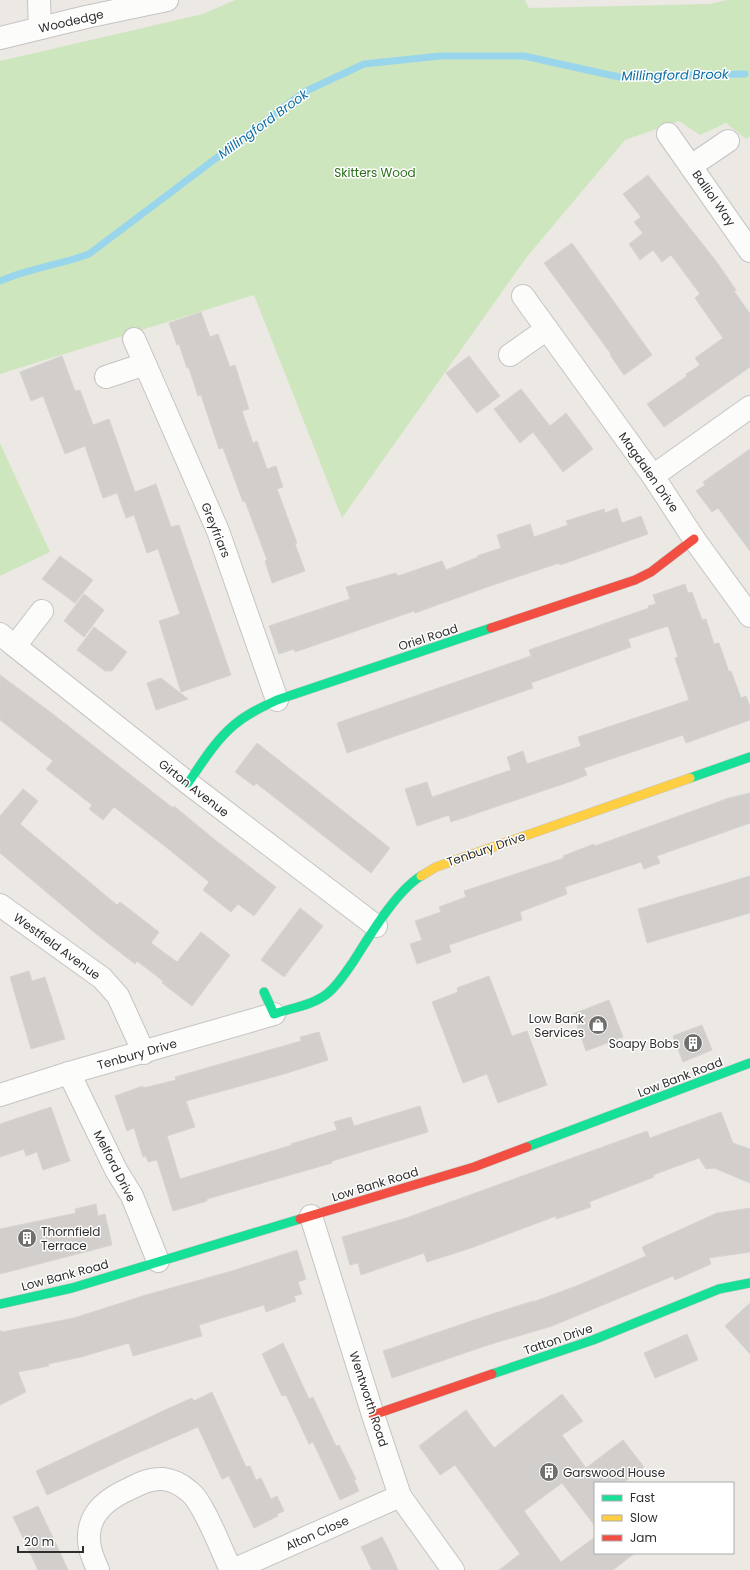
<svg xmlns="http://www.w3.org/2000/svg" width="750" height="1570" font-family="Poppins,sans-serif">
<rect width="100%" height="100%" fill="#ece8e4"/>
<g fill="#cee6be">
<polygon points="235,0 525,0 529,8 710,4 727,0 750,0 750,136 746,139 726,123 700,135 679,121 625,140 526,258 342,518 254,295 0,374 0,61 203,14"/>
<polygon points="0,443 50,552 0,576"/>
</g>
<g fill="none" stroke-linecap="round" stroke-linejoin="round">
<path stroke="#99d6ec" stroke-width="7" d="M0,281C29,268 60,265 89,254L304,92L364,64L440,56H524L619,77L745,74"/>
</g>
<g fill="#d1cecb" stroke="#d7d4d0">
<polygon points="648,175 716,261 736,290 734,291 750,314 750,367 664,427 647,404 687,376 686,374 700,365 695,358 723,338 695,298 700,294 671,255 662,262 653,250 640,260 629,244 643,233 634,222 641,217 623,194"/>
<polygon points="572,243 652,355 624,375 610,355 611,354 544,263"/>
<polygon points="201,312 210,337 218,334 230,367 235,365 249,409 242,411 253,443 257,441 267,469 276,466 283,487 277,489 297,543 295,544 305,571 272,583 265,561 267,560 245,501 243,502 223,448 219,449 201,395 198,396 189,368 187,368 179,344 177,345 169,323"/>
<polygon points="62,356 75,391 80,390 93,425 109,419 135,492 156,484 171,527 179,525 231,675 181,692 159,621 180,614 158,549 147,553 134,515 126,518 117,493 103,498 85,446 65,454 43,396 31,401 20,372"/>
<polygon points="469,356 500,396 477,413 446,373"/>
<polygon points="521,389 550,426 566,413 593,449 563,472 533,432 520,443 494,409"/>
<polygon points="750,449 750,551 718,508 712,512 696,491 705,485 703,482"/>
<polygon points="617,508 622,523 641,516 648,534 560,565 559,563 490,586 415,613 414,611 295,652 294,649 279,654 269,626 350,599 346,587 396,573 398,576 442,561 446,570 478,557 477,556 501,548 497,535 530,524 534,537 568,525 566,521 604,509 605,513"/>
<polygon points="60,556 93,580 75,603 42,579"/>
<polygon points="685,584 688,593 692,592 702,620 706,619 714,644 719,643 729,672 731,671 741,698 746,696 750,707 750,720 686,743 683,735 584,768 587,775 572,781 451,822 449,815 417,826 405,789 427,782 432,797 511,770 507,757 523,751 527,764 581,746 578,737 689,700 675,658 678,657 668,626 628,639 631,647 531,683 533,688 347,753 337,723 531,656 529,650 649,608 648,606 656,604 653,595"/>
<polygon points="84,594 104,610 84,637 64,621"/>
<polygon points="94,627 127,652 112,671 105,671 77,650"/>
<polygon points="0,675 49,711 173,808 174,806 215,840 276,887 254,916 238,904 231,912 203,890 209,882 166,847 114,807 103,820 89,809 92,805 46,769 53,761 0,720"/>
<polygon points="161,678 188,699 156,710 147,683"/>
<polygon points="257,743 390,848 371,873 256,783 254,786 235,772"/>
<polygon points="23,789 38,801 20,824 117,905 120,902 159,932 151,943 177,962 201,932 230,955 192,1006 162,983 163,981 137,961 135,964 95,933 0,853 0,816"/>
<polygon points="750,793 750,823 657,856 660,863 644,869 641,862 565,887 567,894 520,912 522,920 449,945 451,952 417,964 410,944 422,940 415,921 441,912 439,907 466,897 464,891 564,858 563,856 594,844 595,846 729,798"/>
<polygon points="750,876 750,913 647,943 638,909"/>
<polygon points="300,908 323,926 284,977 261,960"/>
<polygon points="29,971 32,981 45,977 65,1039 31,1049 10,977"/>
<polygon points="489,976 512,1036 527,1031 547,1085 498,1103 487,1074 463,1083 432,1002 458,992 457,988"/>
<polygon points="609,1000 623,1037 586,1051 573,1014"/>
<polygon points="702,1025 712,1050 683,1062 673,1036"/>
<polygon points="319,1032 328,1060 284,1074 186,1101 195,1127 167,1136 180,1179 292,1145 291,1144 337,1130 334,1122 351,1117 354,1126 420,1106 428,1132 332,1161 332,1163 207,1199 207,1201 173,1211 157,1160 148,1162 146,1156 143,1157 134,1128 127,1131 115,1096 143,1086 143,1088 176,1080 175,1077 301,1041 300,1037"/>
<polygon points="51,1107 70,1161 43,1170 37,1152 26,1156 24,1149 0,1157 0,1124"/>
<polygon points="721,1112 733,1143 750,1149 750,1183 714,1168 706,1169 699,1158 653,1175 654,1177 589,1202 591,1207 556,1219 556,1216 471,1248 427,1262 424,1253 361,1275 358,1263 350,1265 342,1237 406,1218 647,1131 650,1138"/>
<polygon points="96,1204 98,1216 105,1214 112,1245 0,1274 0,1229 76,1213 75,1209"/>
<polygon points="750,1208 750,1252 709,1258 711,1264 675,1280 673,1276 552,1326 488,1345 392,1378 383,1351 489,1315 533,1301 533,1302 579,1285 646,1256 642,1247 717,1213"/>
<polygon points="297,1250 306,1279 298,1282 302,1294 294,1296 296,1301 266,1312 264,1305 199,1325 202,1336 133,1356 129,1343 81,1357 48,1364 49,1366 18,1372 26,1392 0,1405 0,1330 2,1332 74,1318 146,1295 232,1271"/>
<polygon points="750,1303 750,1354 725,1326"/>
<polygon points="687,1334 698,1360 655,1378 644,1353"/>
<polygon points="283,1343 309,1399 313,1397 336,1446 339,1445 356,1479 354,1480 359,1491 340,1500 313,1442 309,1444 286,1395 282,1396 262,1354"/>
<polygon points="212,1392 246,1467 250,1466 256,1480 261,1478 271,1499 277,1496 284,1511 277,1514 278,1516 254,1528 229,1476 222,1479 198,1427 124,1459 47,1495 36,1471 165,1410 192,1398 194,1401"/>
<polygon points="562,1394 583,1421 562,1435 586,1468 623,1440 644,1467 623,1483 595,1483 595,1526 562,1483 524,1511 561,1562 595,1537 595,1553 635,1553 613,1570 499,1570 520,1554 455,1465 440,1475 419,1446 466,1410 494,1448"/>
<polygon points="38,1506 57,1546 68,1570 38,1570 25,1542 13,1517"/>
<polygon points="382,1537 390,1552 398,1570 372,1570 361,1547"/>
</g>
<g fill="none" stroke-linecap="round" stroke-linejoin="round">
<g stroke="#c5c4c5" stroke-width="24">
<g id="street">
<polyline points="39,0 40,28"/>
<polyline points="0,38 86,17 167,0"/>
<polyline points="668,134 750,251"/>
<polyline points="691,166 728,141"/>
<polyline points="523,296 653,476 694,539 750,616"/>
<polyline points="510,355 547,329"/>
<polyline points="145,364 218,531 277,700"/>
<polyline points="106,377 145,364 134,339"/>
<polyline points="653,476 750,407"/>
<polyline points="0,634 15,646 42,611"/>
<polyline points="15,646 188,783 376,926"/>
<polyline points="0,905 102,978 118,996 144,1053"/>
<polyline points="69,1073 116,1170 132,1196 158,1261"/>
<polyline points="0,1095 69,1073 274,1014"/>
<polyline points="311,1216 373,1415 400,1496 453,1570"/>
<path d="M98,1570C93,1558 88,1548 89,1535C90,1510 111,1497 131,1488C141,1483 151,1478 163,1479C173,1480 182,1485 190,1492C204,1503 222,1552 231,1570"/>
<polyline points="233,1570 400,1496"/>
</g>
</g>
<g stroke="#c5c4c5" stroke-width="10">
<g id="fast">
<polyline points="690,778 750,757"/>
<path d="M188,783C202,763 215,741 234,725C247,714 262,707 277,700L491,628"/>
<path d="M264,992L274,1014C291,1008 314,1005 328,993C338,985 346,972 353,962C369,937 396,891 421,876"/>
<polyline points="527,1147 750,1063"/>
<polyline points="0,1304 72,1288 300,1219"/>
<polyline points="492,1374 593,1340 719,1289 750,1283"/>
</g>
</g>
<g stroke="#c5c4c5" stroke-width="10">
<polyline id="slow" points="421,876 436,867 690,778"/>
</g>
<g stroke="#c5c4c5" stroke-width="10">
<g id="jam">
<polyline points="491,628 635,580 651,572 694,539"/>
<polyline points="300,1219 474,1167 527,1147"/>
<polyline points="373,1415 492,1374"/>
</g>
</g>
<use href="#street" stroke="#fcfcfb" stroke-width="22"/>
<use href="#fast" stroke="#16e098" stroke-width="9"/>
<use href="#slow" stroke="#ffcf43" stroke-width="9"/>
<use href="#jam" stroke="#f24e42" stroke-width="9"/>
</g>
<defs>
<g id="shop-disc" transform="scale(1)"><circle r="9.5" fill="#706f6e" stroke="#fff"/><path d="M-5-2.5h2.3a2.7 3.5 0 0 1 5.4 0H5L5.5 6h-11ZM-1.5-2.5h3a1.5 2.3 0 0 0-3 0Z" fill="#fff"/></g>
<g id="building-disc" transform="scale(1)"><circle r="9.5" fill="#706f6e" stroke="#fff"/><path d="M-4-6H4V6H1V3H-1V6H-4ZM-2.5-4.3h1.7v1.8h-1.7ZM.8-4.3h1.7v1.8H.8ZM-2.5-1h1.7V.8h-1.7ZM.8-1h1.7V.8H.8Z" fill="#fff"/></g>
</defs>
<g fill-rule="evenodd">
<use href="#shop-disc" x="598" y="1025"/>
<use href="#building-disc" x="693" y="1043"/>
<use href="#building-disc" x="27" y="1238"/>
<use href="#building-disc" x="549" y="1472"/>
</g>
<g text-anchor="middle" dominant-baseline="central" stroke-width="3" stroke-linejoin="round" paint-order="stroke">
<g font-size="12" fill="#2e2e2e" stroke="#fff">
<text transform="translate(71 21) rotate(-13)">Woodedge</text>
<text transform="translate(714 198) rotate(55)">Balliol Way</text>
<text transform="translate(649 472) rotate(55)">Magdalen Drive</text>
<text transform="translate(216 530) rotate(68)">Greyfriars</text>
<text transform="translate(428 637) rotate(-18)">Oriel Road</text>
<text transform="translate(194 788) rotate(38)">Girton Avenue</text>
<text transform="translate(486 849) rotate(-19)">Tenbury Drive</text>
<text transform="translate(57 946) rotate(36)">Westfield Avenue</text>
<text transform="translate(137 1054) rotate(-16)">Tenbury Drive</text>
<text transform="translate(680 1077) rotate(-21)">Low Bank Road</text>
<text transform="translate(115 1166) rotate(63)">Melford Drive</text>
<text transform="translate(375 1184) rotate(-17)">Low Bank Road</text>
<text transform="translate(65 1275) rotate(-15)">Low Bank Road</text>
<text transform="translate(558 1339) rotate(-19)">Tatton Drive</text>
<text transform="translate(369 1399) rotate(72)">Wentworth Road</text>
<text transform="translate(317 1533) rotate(-24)">Alton Close</text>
</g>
<g font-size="12" fill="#2c6e1b" stroke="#fff">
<text x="375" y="172">Skitters Wood</text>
</g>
<g font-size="12" fill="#2e2e2e" stroke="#fff" text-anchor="end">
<text x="584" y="1018">Low Bank<tspan x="584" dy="14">Services</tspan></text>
<text x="679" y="1043">Soapy Bobs</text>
<text x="41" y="1231" text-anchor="start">Thornfield<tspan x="41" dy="14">Terrace</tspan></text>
<text x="563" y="1472" text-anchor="start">Garswood House</text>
</g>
<g font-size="13" font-style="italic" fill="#0d6fa3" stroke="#fff">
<text transform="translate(675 75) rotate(-1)">Millingford Brook</text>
<text transform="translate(263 124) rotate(-36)">Millingford Brook</text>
</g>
</g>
<rect x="594" y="1482" width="140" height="72" fill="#ffffff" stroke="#ababab"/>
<rect x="602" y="1495" width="20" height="6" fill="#16e098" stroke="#ababab"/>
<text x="630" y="1502" font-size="12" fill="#2e2e2e">Fast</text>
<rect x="602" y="1515" width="20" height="6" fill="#ffcf43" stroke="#ababab"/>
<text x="630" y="1522" font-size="12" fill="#2e2e2e">Slow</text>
<rect x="602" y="1535" width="20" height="6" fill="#f24e42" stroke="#ababab"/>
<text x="630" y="1542" font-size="12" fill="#2e2e2e">Jam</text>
<path d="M18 1546v6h65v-6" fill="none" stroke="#2e2e2e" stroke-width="2"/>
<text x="24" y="1546" font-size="12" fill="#2e2e2e" stroke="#ffffff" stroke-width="3" paint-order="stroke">20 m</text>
</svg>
